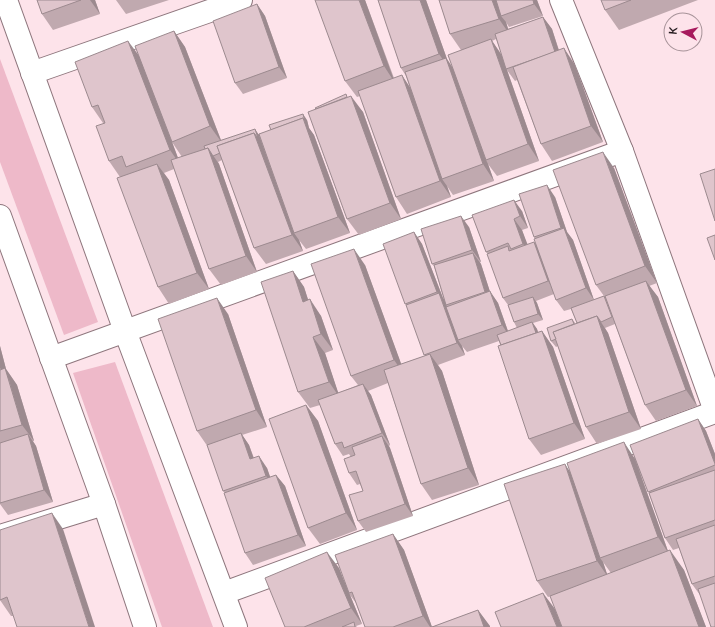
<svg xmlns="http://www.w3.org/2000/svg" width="715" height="627" font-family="Lato,sans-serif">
<rect width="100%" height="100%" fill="#fde3ea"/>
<g fill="#eeb9c9">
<polygon points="0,59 98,322 64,335 0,162"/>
<polygon points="115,362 213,627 162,627 73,373"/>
</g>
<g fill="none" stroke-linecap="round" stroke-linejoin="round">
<g stroke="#8e767d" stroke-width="24">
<g id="minor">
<polyline points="6,0 125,331 236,627"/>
<polyline points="32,73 241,0"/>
<polyline points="51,358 622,151"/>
<polyline points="0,536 104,504"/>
<polyline points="224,593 715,412"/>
</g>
</g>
<g stroke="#8e767d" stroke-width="24">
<g id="tertiary">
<polyline points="561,0 622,151 715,411"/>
<polyline points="0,216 104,504 145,627"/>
</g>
</g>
<use href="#minor" stroke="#fff" stroke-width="22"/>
<use href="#tertiary" stroke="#fff" stroke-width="22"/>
</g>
<g fill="#c0a9af" fill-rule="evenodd">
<polygon points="37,0 95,0 100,14 53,30 42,14"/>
<polygon points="116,0 169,0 126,14"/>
<path d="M365,0L394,78L410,88L406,76L401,68L378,0H426L447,59L453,68L461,50L450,34L439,0H537L543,16L509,27L506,22L508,29L543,17L552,29L559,50L575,65L603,142L552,161L541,144L517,80L515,81L507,70L539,161L497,176L488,164L494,181L453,195L447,186L451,197L407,214L396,197L360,96L357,97L345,81ZM496,39L502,55L492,41Z"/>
<polygon points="601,0 698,0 619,30 605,10"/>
<polygon points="257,4 265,16 287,78 243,94 235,83"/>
<path d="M174,31L185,47L221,140L259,134L307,120L309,128L314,135L350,233L306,249L299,240L303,251L266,264L254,248L222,160L218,162L219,164L257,272L221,285L209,269L174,169L164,173L169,180L209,289L169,304L158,287L120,177L109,161L103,123L92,107L139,56ZM172,142L182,157L178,158Z"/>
<polygon points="348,97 363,112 401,219 359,235 347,219"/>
<polygon points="614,168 657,283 649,286 658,297 697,406 656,421 645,405 615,324 605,328 608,333 641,429 597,444 586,427 558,346 556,347 551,341 572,319 576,324 577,323 571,309 564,311 556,300 554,294 536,301 537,303 543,320 533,323 537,329 538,332 542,331 553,347 585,439 541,455 529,439 499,341 467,352 462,346 465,355 438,365 442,371 479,485 432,500 421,484 388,383 368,391 371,395 390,445 389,446 390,448 413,516 366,532 358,521 363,491 360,484 357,485 349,473 351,457 349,454 343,456 335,444 320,405 310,408 298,392 293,271 304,287 308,300 321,316 333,350 325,353 338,393 358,385 351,376 365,265 401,364 425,356 407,306 405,304 414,232 422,244 443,298 444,300 434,266 432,264 469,227 481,262 480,262 481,264 490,292 498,303 508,331 517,328 514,322 508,305 503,298 488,254 486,252 472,215 522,211 528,228 522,230 527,245 534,242 537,247 535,239 534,237 555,197 567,232 573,240 594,300 604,296 596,285"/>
<polygon points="228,314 267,427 242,435 249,445 254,458 267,468 270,477 276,475 285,486 306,546 253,565 245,553 225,493 223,491 208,447 197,431"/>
<polygon points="0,346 6,369 17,385 34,441 33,441 36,446 53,502 8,515 0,504"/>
<polygon points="306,405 318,421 357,530 320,544 308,528"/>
<path d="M698,419L706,431L715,454V627L700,595L692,584L679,548L673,550L665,538L649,493L639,470L668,551L684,570L706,627H562L551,596L548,597L537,581L570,471L634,457ZM603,562L611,573L607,574Z"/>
<polygon points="63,529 13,616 11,616 0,600 0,530"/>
<polygon points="393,534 404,550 432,627 478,610 490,627 365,627 356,603 350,595 362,624 356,626 357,627 285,627 339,568 344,582"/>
</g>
<g fill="#9c8a8f">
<polygon points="90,0 95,0 100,14"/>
<polygon points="359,0 365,0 395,83 384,66"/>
<polygon points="420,0 426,0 447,59 457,75 486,160 488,164 494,181 483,164 450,70 439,54"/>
<polygon points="492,0 498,0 501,16 506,22 510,35 499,19"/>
<polygon points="533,0 537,0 543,16 534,4"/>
<polygon points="257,4 265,16 287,78 279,67"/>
<polygon points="543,17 552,29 563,64 555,52"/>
<polygon points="174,31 185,47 222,143 210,126"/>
<polygon points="491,39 502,56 539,161 528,144"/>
<polygon points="128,41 140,57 181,166 170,150"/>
<polygon points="564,48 575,65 603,142 591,126"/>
<polygon points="402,75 413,92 442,179 447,186 451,197 440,181"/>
<polygon points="351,96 363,112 401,219 390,203"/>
<polygon points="303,114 307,120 309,128 314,135 350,233 338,217 303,118"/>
<polygon points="255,129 259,135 294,233 299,240 303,251 292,235 254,133"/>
<polygon points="208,148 219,164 257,272 246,256"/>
<polygon points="603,152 614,168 657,283 645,266"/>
<polygon points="157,164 169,180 209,289 197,273"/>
<polygon points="547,185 555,197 567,232 573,240 594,300 586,288 567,236 561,228"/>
<polygon points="514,200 522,211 528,228 520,216"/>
<polygon points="461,216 469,227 481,262 472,250"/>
<polygon points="514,219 522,230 532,256 523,244"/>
<polygon points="414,232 422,244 443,298 447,304 446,305 450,310 458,340 462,346 465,355 457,343 441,298 437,292"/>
<polygon points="534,242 542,254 556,293 548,281"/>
<polygon points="354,249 365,265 406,377 394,360"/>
<polygon points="473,253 481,264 494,304 485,292"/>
<polygon points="293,271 304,287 314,318 303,302"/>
<polygon points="646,281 658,297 697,406 686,390"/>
<polygon points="490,291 498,303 510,337 502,325"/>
<polygon points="533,297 537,303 543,320 538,314"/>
<polygon points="217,298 228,314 267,427 256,410"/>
<polygon points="310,299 321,316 333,350 321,334"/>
<polygon points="597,316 608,333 641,429 629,412"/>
<polygon points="532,322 537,329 544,351 540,344"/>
<polygon points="542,331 553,347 585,439 574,423"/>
<polygon points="313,337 325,353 340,398 329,382"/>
<polygon points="0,346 6,369 17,385 34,441 22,425 9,380 0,368"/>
<polygon points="430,354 442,371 479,485 468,468"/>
<polygon points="363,384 371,395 390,445 382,433"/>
<polygon points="306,405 318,421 357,530 346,513"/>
<polygon points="698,419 706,431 715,454 715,464"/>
<polygon points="241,433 249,445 258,471 250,459"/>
<polygon points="28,434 36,446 53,502 44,490"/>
<polygon points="382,436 390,448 413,516 405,504"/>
<polygon points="624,442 635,459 669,554 658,537"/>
<polygon points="259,456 267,468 274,488 266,476"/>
<polygon points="565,464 576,481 600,558 603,562 608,577 597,561"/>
<polygon points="276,475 285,486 306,546 298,535"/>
<polygon points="52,513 63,529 95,627 89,627"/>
<polygon points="393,534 404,550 432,627 430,627 423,616"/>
<polygon points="670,550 684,570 706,627 699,627"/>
<polygon points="327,552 339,568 349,593 350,595 362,624 351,608"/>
<polygon points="543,593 555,609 562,627 557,627"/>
<polygon points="478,610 490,626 490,627 484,627"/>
</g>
<g fill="#dfc5cc" stroke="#9c8a8f">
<polygon points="37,0 81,0 42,14"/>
<polygon points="315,0 359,0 384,66 345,81"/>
<polygon points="378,0 420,0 439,54 401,68"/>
<polygon points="439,0 492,0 499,19 450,34"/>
<polygon points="496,0 533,0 534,4 501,16"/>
<polygon points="601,0 631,0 605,10"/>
<polygon points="257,4 279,67 235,83 213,21"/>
<polygon points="543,17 555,52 506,69 495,34"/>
<polygon points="174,31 210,126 172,142 135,46"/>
<polygon points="491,39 528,144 486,160 448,55"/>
<polygon points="128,41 170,150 126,167 122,156 109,161 96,126 105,123 98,105 92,107 75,62"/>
<polygon points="564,48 591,126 541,144 513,67"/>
<polygon points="446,58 483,164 442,179 405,72"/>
<polygon points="402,75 440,181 396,197 358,91"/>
<polygon points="346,94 347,97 316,109 315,108"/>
<polygon points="351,96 390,203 347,219 308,112"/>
<polygon points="303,114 305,122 303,118 271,130 269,125"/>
<polygon points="303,118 338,217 294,233 259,134"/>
<polygon points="255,129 258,138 254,133 217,146 220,153 213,156 208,148 205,149 204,146"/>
<polygon points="254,133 292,235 254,248 217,146"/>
<polygon points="208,148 246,256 209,269 171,160"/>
<polygon points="603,152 645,266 596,285 553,170"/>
<polygon points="157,164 197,273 158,287 117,178"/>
<polygon points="715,169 715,221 700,174"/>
<polygon points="547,185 561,228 534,237 519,194"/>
<polygon points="514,200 520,216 514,219 523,244 511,249 508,243 486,252 472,215"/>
<polygon points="461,216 472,250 432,264 421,229"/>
<polygon points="564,228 586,288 556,300 534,239"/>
<polygon points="414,232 437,292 405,304 383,244"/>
<polygon points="715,235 715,260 707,238"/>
<polygon points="534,242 548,281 503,298 487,254 508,246 509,251"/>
<polygon points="354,249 394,360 351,376 311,264"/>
<polygon points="473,253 485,292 446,305 434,265"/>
<polygon points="293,271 303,302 310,299 321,334 313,337 329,382 298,392 261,282"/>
<polygon points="646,281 686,390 645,405 605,296"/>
<polygon points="490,291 502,325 458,340 446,307"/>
<polygon points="439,293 457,343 424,355 406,305"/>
<polygon points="604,296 612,317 601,322 597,316 577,323 571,308"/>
<polygon points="533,297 538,314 514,322 508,305"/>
<polygon points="217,298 256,410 197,431 158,319"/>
<polygon points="597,316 629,412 586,427 553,332"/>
<polygon points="572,319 574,324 553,332 556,339 551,341 547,328"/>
<polygon points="532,322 536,333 501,345 497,335"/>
<polygon points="542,331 574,423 529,439 498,346"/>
<polygon points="430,354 468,468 421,484 384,370"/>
<polygon points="5,368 22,425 0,431 0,370"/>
<polygon points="363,384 382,433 344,448 342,442 335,444 318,400"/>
<polygon points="306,405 346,513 308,528 269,419"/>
<polygon points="698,419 715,464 715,465 648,492 630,445"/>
<polygon points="241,433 250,459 259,456 266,476 223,491 207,445"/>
<polygon points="28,434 44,490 0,503 0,443"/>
<polygon points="382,436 405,504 358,521 349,495 363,491 356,471 349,473 344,459 355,455 352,447"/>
<polygon points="624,442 658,537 600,558 567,463"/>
<polygon points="565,464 597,561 537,581 504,484"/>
<polygon points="715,470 715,520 665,538 649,493"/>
<polygon points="276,475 298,535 245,553 224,493"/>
<polygon points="52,513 89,627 17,627 7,597 0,600 0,530"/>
<polygon points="715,525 715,576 692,584 676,539"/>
<polygon points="393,534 423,616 393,627 365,627 352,592 349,593 335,555"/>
<polygon points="670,550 699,627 562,627 550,596"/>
<polygon points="327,552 351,608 304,627 285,627 265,578"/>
<polygon points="715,583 715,627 711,627 698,589"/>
<polygon points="543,593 557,627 501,627 495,612"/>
<polygon points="478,610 484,627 432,627"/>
<polygon points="354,622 355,627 342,627"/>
</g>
<g transform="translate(683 32) rotate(277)"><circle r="19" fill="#fde3ea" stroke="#a79399"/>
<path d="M0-3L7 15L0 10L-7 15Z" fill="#a71a5d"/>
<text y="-6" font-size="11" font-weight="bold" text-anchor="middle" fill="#251c1f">K</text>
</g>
</svg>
